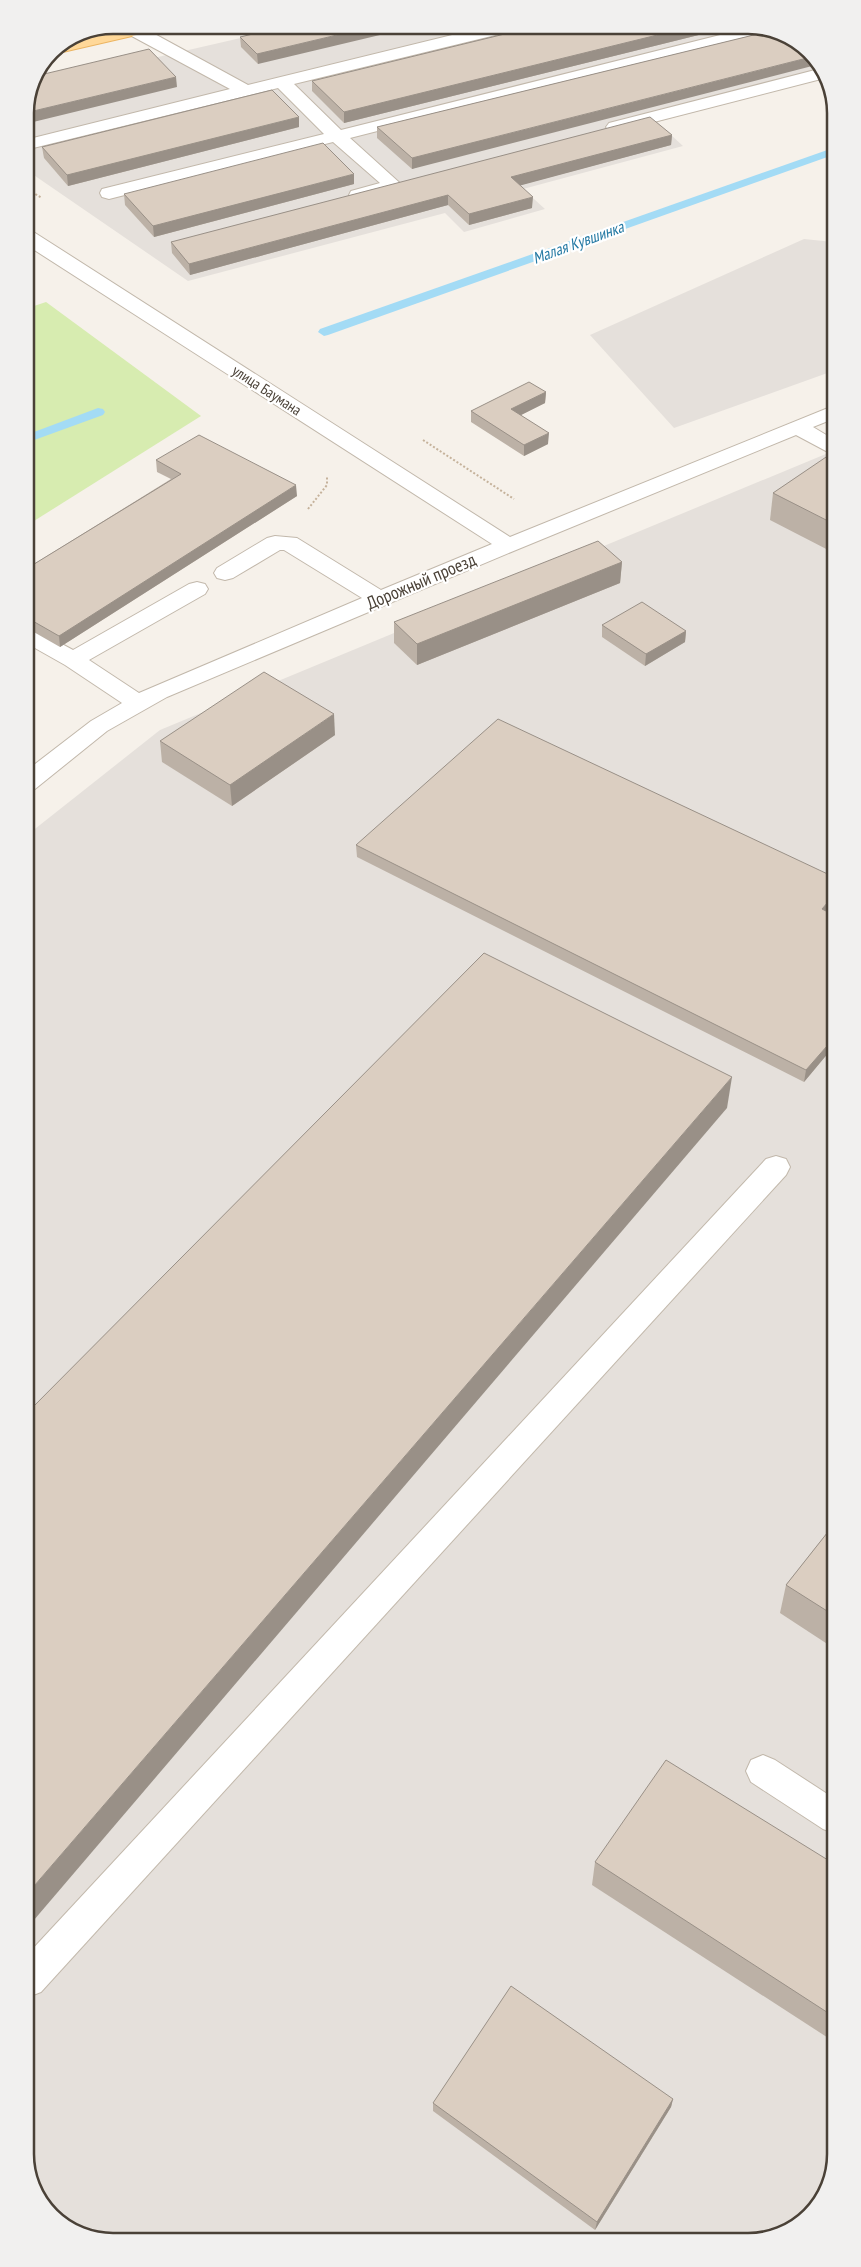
<svg xmlns="http://www.w3.org/2000/svg" width="861" height="2267" font-family="'PT Sans Narrow',sans-serif">
<rect width="100%" height="100%" fill="#f6f1ea"/>
<g fill="#e5e0db">
<polygon points="298,25 754,25 802,43 825,78 657,122 683,146 523,189 545,209 464,232 445,213 188,281 25,169 25,108 36,85"/>
<polygon points="804,239 833,242 833,371 674,428 590,335"/>
<polygon points="833,451 836,2154 818,2207 771,2239 107,2242 55,2220 28,2177 26,836 160,730"/>
</g>
<polygon fill="#d7ecb0" points="46,302 201,416 26,526 25,309"/>
<g fill="none" stroke-linecap="round" stroke-linejoin="round">
<g fill="#a3dbf5" fill-rule="evenodd">
<polygon points="833,148 833,155 328,335 324,336 318,332 320,329"/>
<polygon points="98,408 103,409 105,412 103,415 26,443 26,435"/>
</g>
<g stroke="#c2b8ab" stroke-width="2">
<g id="minor">
<path d="M134,25L140,26L248,85L493,25H522L520,29L294,84L341,130L756,26L770,31L350,138L402,185L399,189C385,193 366,203 351,199L349,195L351,191L380,183L333,142L109,199L102,197L100,193L102,189L324,134L278,88L25,150V140L230,89L128,34L126,30L128,26Z"/>
<polygon points="819,69 825,78 615,132 609,131 606,127 609,123"/>
<polygon points="25,229 32,231 510,537 833,406 833,419 813,427 833,439 833,453 826,451 796,435 516,550 167,697 107,731 35,789 26,791 26,771 91,721 122,703 65,665 26,643 26,627 34,629 73,650 189,584 197,582 205,584 208,589 205,594 89,660 139,693 362,598 284,550 280,550 233,578 225,580 217,578 214,573 217,568 267,538 275,536 297,538 381,590 492,544 25,244"/>
<polygon points="776,1156 786,1159 790,1167 786,1175 41,1992 28,1997 28,1954 766,1159"/>
<polygon points="763,1755 775,1760 835,1799 836,1834 823,1829 751,1782 746,1771 751,1760"/>
</g>
</g>
<g stroke="#ecb562" stroke-width="2">
<polygon id="major" points="136,25 166,25 164,29 158,30 54,54 50,53 65,41"/>
</g>
<g stroke="#c5b29b" stroke-width="2" stroke-dasharray="2 2" stroke-linecap="butt">
<polyline points="222,34 260,25"/>
<polyline points="25,188 42,198"/>
<polyline points="423,440 514,499"/>
<polyline points="308,509 327,485 327,477"/>
</g>
<use href="#minor" fill="#fff" fill-rule="evenodd"/>
<use href="#major" fill="#ffd899" fill-rule="evenodd"/>
</g>
<g fill="#bcb1a6">
<polygon points="292,25 258,64 241,47 240,37"/>
<polygon points="508,25 739,25 344,123 312,91 312,81 508,33"/>
<polygon points="770,31 412,169 377,138 377,127"/>
<polygon points="299,127 68,186 44,158 42,147"/>
<polygon points="672,135 671,145 520,185 532,208 469,225 448,205 190,275 172,253 171,242"/>
<polygon points="354,184 154,237 125,205 124,194"/>
<polygon points="546,392 545,403 521,415 548,444 524,456 471,422 471,411"/>
<polygon points="833,453 834,553 770,520 773,493"/>
<polygon points="156,460 297,496 60,647 32,631 34,644 26,650 26,569 171,479 157,472"/>
<polygon points="622,562 620,583 417,665 394,643 394,622"/>
<polygon points="602,625 686,631 685,642 645,666 602,637"/>
<polygon points="335,735 232,806 162,762 160,741"/>
<polygon points="356,845 834,877 834,904 827,912 834,915 834,1046 804,1082 357,857"/>
<polygon points="835,1523 835,1649 780,1613 786,1585"/>
<polygon points="595,1862 836,1865 836,2043 592,1885"/>
<polygon points="673,2099 671,2107 595,2230 433,2111 433,2103"/>
</g>
<g fill="#999087">
<polygon points="379,25 422,25 258,64 257,54"/>
<polygon points="698,25 739,25 344,123 344,112"/>
<polygon points="811,57 816,65 412,169 412,158"/>
<polygon points="176,77 177,87 25,124 25,113"/>
<polygon points="299,117 299,127 68,186 67,175"/>
<polygon points="672,135 671,145 511,188 511,177"/>
<polygon points="354,174 354,184 154,237 153,226"/>
<polygon points="448,195 448,205 190,275 189,264"/>
<polygon points="533,197 532,208 469,225 469,214"/>
<polygon points="546,392 545,403 511,420 511,409"/>
<polygon points="549,433 548,444 524,456 524,445"/>
<polygon points="296,485 297,496 60,647 59,636"/>
<polygon points="622,562 620,583 417,665 417,644"/>
<polygon points="30,616 34,644 26,650 26,619"/>
<polygon points="686,631 685,642 645,666 646,654"/>
<polygon points="334,714 335,735 232,806 230,785"/>
<polygon points="834,895 834,904 820,920 822,909"/>
<polygon points="834,1038 834,1046 804,1082 806,1070"/>
<polygon points="732,1077 727,1108 28,1927 28,1893"/>
<polygon points="673,2099 671,2107 595,2230 597,2222"/>
</g>
<g fill="#dbcec1" stroke="#999087">
<polygon points="292,25 379,25 257,54 240,37"/>
<polygon points="510,25 698,25 344,112 312,81 517,31"/>
<polygon points="770,31 802,43 811,57 412,158 377,127"/>
<polygon points="149,49 176,77 25,113 25,108 40,75"/>
<polygon points="272,90 299,117 67,175 42,147"/>
<polygon points="650,117 672,135 511,177 533,197 469,214 448,195 189,264 171,242"/>
<polygon points="323,143 354,174 153,226 124,194"/>
<polygon points="529,382 546,392 511,409 549,433 524,445 471,411"/>
<polygon points="199,435 296,485 59,636 31,620 30,616 26,614 26,569 181,474 156,460"/>
<polygon points="832,453 833,453 834,524 773,493"/>
<polygon points="598,541 622,562 417,644 394,622"/>
<polygon points="642,602 686,631 646,654 602,625"/>
<polygon points="26,614 30,616 26,619"/>
<polygon points="264,672 334,714 230,785 160,741"/>
<polygon points="498,719 834,877 834,895 822,909 834,915 834,1038 806,1070 356,845"/>
<polygon points="484,953 732,1077 28,1893 27,1413"/>
<polygon points="835,1523 835,1616 786,1585"/>
<polygon points="666,1760 836,1865 836,2018 595,1862"/>
<polygon points="511,1986 673,2099 597,2222 433,2103"/>
</g>
<g text-anchor="middle" dominant-baseline="central" stroke-width="4.5" stroke-linejoin="round" paint-order="stroke">
<g font-size="15" fill="#4a4137" stroke="#fff">
<text transform="translate(267 390) rotate(33)">улица Баумана</text>
</g>
<g font-size="16" font-style="italic" fill="#257aa4" stroke="#fff">
<text transform="translate(578 242) rotate(-20)">Малая Кувшинка</text>
</g>
<g font-size="18" fill="#4a4137" stroke="#fff">
<text transform="translate(421 581) rotate(-23)">Дорожный проезд</text>
</g>
</g>
<path d="M0 0H861V2267H0ZM113 34H748A79 79 0 0 1 827 113V2154A79 79 0 0 1 748 2233H113A79 79 0 0 1 34 2154V113A79 79 0 0 1 113 34Z" fill="#f1f0ef" fill-rule="evenodd"/>
<path fill="none" stroke="#4a4137" stroke-width="2.5" d="M113 34H748A79 79 0 0 1 827 113V2154A79 79 0 0 1 748 2233H113A79 79 0 0 1 34 2154V113A79 79 0 0 1 113 34Z"/>
</svg>
